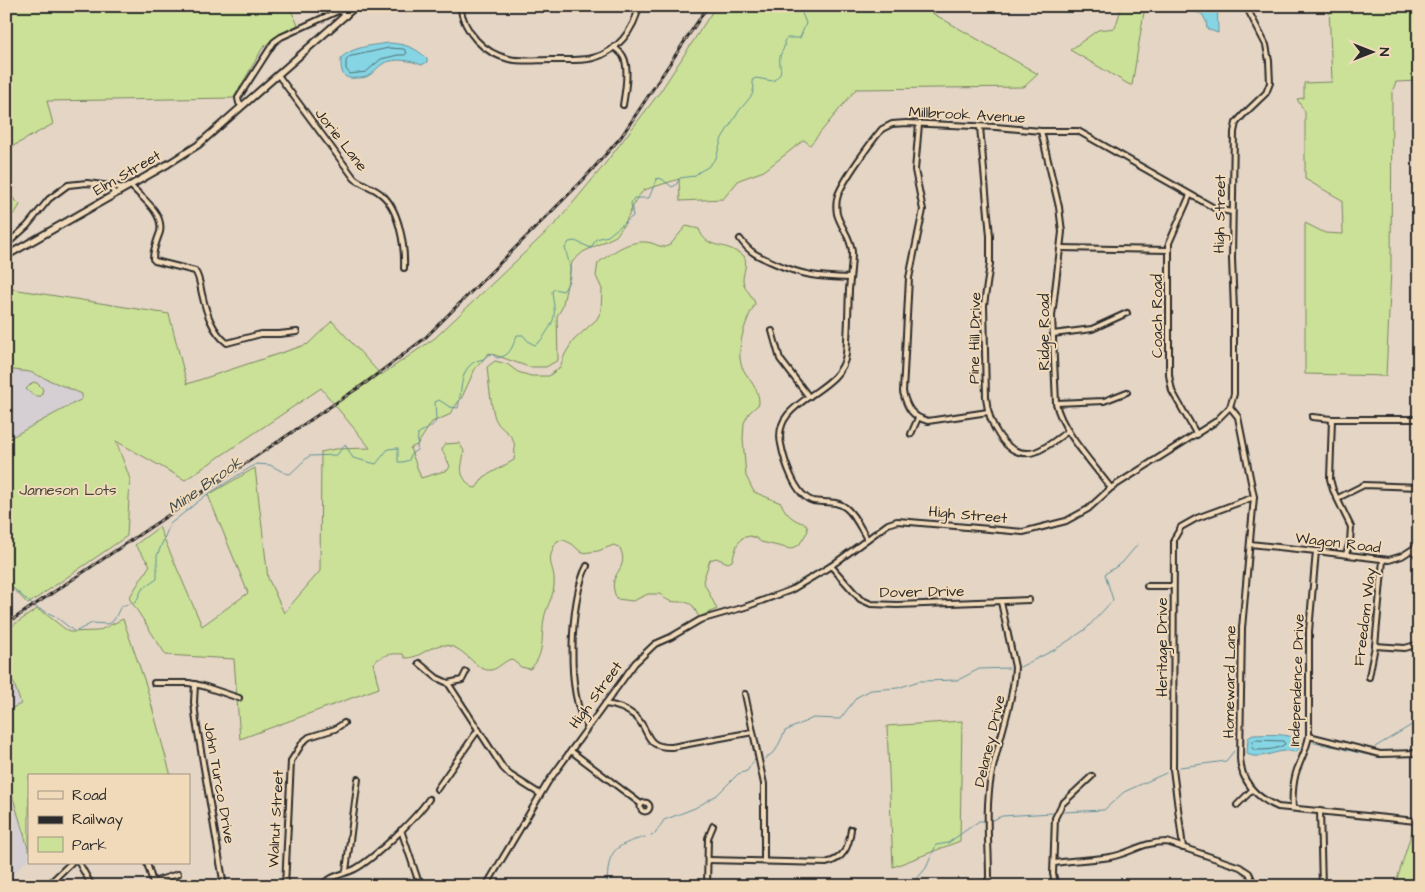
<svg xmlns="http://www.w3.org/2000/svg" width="1425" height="892" font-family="'Architects Daughter',sans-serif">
<rect width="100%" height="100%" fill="#e4d5c5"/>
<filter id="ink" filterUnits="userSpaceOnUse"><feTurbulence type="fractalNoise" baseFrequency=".02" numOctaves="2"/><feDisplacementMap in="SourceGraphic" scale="10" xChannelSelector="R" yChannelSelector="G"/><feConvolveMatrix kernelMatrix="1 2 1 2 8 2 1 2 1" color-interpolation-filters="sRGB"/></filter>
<g filter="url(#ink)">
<g fill="#d5ced2">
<polygon points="6,369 30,372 82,393 82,399 6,440"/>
<polygon points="6,661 22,704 6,711"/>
<polygon points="6,775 29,851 29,858 6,881"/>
</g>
<g fill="#cae197" stroke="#7a8661">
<polygon points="6,6 289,6 298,25 273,38 262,49 234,98 47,101 53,124 6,150"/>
<path d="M716,6H920L1038,74L1024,87L856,89L810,145L804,140L764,171L739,180L723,199L680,201L679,179L644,190L637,198L625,223L616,236L583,252L572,262L562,308L557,316L558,360L546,367H529L489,353L475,369L462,397L449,415L432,422L417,445L410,448L421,478L448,470L450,466L442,450L445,444L459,443L464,451C462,470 457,472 471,487L476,488L484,477L514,460C519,428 500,436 494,415C490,400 489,383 487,367L495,361L507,364L518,372L531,376H549L560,367L565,354L573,341L597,319L601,311L602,289L596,276L598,263C613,252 627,241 646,242C653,242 658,247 665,247L670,245L686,226L699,229C706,249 721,242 737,252C740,253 742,254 744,256C748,262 743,274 743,280C744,290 753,295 755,304C746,319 734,352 743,369C749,380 760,390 759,404L749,413L744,423L743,439L746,476L754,492L781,503C786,515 794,521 806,524L808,531L799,545L791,549L761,542L756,538L750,536L742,538L737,545L732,561L728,563L716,558L710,560L703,581L717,609L699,617C697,614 695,609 693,606C683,597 672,608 660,594H648L633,601L617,599C604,572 631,572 620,548L614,545L598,551L582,553L572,544L564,540L557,541C543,565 556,564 554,586C553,598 546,607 544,619C541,637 545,656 530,669L521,667L511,659C504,661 498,669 491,670C475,672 467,647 445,645C430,644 420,659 405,658L403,654C391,653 382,655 373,663L379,688L240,739L234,659L166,655L129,598L150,565L135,545L159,527L202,626L248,593L208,495L255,468L268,578L284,613L320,571L321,452L335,449L370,448L321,388L185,480L116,441L130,479L127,536L28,604L6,581V440L82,399V394L30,372L6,369V331H10L6,288L169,314L187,384L308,344L332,321L381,375L435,338L558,221L601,169L660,92Z"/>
<polygon points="1122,6 1145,6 1132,85 1130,85 1070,50 1098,30 1115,28"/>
<polygon points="1329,6 1419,6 1419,81 1396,82 1392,92 1391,270 1386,376 1305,374 1305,223 1325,233 1343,234 1342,200 1305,179 1305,112 1297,99 1304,98 1304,83 1332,82"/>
<polygon points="6,191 20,205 15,213 8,217 6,215"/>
<polygon points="33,382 37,383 43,389 41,396 34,396 26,389"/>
<polygon points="37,609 47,615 69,632 98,631 123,619 146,685 171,776 29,776 29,851 6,775 6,711 21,704 6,661 6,630"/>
<polygon points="962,721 960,841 893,867 887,726"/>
<polygon points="1419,809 1419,886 1395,886"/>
</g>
<g fill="#86d5e4" stroke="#62919a">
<path d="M1188,6H1218C1217,15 1218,24 1218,33L1207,29L1206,21L1202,14L1191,11Z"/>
<path d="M389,43C404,44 416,47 427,59V62L422,65C409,60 397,58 384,63C378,66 374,73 368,76C365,78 360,78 357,78C341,80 341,71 341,58C352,47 373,45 389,43Z"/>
<path d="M1253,735C1266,735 1289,732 1300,741V747L1296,752C1292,752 1288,750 1284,751C1273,752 1258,760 1247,754L1248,738Z"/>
</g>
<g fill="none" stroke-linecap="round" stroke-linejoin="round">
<g stroke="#4f6f75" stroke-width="1">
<polygon points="389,48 404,49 407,53 405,55 398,55 381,59 366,72 350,74 346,69 346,61 349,57"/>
<path d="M1255,740L1283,741L1285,744C1277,750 1265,750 1255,750L1252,748L1253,742Z"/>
</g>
<g stroke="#62919a" stroke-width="1">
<path d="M6,582L35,607L55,616L75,632L92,623L109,624L114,620L121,606L136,602L142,589L157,579V556L170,524L205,496L256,464L270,465L285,473L290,474L309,456L337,455L345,444L353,458L376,464L388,449L398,448V462H403L409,460L411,454L417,450L418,434C426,427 428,432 436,421L435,402L439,400L450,407L458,408C463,388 458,363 484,359L486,356L492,354L497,358C511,356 512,347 517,335H523L529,342L535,345C540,342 543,338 546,333C558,316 554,311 552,291L555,289L563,291C575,277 569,263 565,248L569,242L575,241L591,248L596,239L608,236L633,216L631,203L634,198H649L657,178L662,179L672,187L676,185L680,178L694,176L699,172L708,167L716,158L722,138L739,111L752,95L754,87L752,80L756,78L773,81C786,71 778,69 780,57C781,51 786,48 784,41L787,38H800L806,23L801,11L809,6"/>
<polyline points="1020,667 1056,649 1086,629 1113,600 1105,574 1122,563 1138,544"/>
<polyline points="1314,743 1337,747"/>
<polyline points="1375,747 1415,723 1419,717"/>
<polyline points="1343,749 1368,755"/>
<polyline points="765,759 776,750 785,731 813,718 840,719 857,697 871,690 898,688 919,681 958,680 979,669 1009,668"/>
<polyline points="1180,767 1226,761 1234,751"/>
<polyline points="1064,812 1104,810 1124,792 1166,773"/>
<polyline points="993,820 1002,816 1052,813"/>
<polyline points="651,835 655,834 664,820 695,808 717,795 738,774 747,771 755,759"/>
<path d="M607,886C608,851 612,846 645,837"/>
<polyline points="911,886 926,868 936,845 948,843 979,821 985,821"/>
</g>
<g stroke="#2b2b2b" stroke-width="8">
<g id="minor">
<path d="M460,6C464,32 483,53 509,59C522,62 537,60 551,60C564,60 580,61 593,58C617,52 634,30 639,6"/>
<path d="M614,47C617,50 621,52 623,56C630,67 625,93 623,105"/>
<path d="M278,75L354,178C362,185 373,187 381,194C399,208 405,246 404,268"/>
<polyline points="242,106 239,103 238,98 274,42 281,37 338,11 341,11 346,16"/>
<path d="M919,124L915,170L923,210L909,278L903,392C907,408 912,417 928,421L988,412"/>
<path d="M980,127L990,236V264L984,305L986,397C988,421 1004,460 1035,452C1047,448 1058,438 1068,431"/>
<path d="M1041,131L1059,207L1062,232L1052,316L1056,403C1061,430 1094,465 1111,488"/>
<polyline points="111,186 126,188"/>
<path d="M131,186C142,198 164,213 160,232C157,241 153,249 153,259L155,261L195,271C200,278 200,286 202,294C206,312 212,331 227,343L261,334H279L297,332"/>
<polyline points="1190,195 1169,243 1169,375 1172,391 1197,435"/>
<path d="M740,239C750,253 758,256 774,263C804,276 818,277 850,278"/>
<polyline points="6,245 27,226 49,199 68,185 87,183 111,186 114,194"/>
<polyline points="1061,248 1168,250"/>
<polyline points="772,331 780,359 809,397"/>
<polyline points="1053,334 1092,329 1127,313"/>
<polyline points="1056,403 1104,401 1127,392"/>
<path d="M1230,407L1238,417L1254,497L1242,628L1240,758C1241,782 1257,798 1278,807L1416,821"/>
<polyline points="1312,417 1332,419 1419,419"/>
<polyline points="1332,419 1330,479 1333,490 1351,527 1350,542 1346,554"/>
<polyline points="911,434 918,418"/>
<polyline points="1338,498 1364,485 1419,487"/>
<path d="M867,539C861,529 855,515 846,508C837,500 823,503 813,501C795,496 784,460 781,444C771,399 842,394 846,354C848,333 848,312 849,290C850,278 852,265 852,252C851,237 841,228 837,214C836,208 836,201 838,195C844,179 871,142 882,129L892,124L906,123L996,127L1041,131H1078L1216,209L1232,212"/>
<polyline points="1250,544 1316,551 1389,560 1402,556 1419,545"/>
<polyline points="1412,550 1419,557"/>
<path d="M587,566C570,596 565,700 588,727"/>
<polyline points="831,566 860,599 871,604 897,605 1029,600"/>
<polyline points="1147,586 1173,586"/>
<polyline points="1375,646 1405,648 1419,644"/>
<polyline points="419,663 437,678 448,683 503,768 510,775 540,794"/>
<polyline points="1369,677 1375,646 1383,560"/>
<polyline points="154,683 189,683 203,686 239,698"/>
<polyline points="448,683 462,680 466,672"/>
<polyline points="195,684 194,702 196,721 224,886"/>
<polyline points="745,694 764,784 764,861"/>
<path d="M605,704C615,705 626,709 635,716C651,730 643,748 672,747L753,732"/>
<polyline points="1309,736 1380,754 1419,753"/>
<polyline points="571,751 641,804"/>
<polyline points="437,789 478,730"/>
<circle cx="645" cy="807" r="4.5"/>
<polyline points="1237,805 1252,790"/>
<path d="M1293,808C1292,796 1293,777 1299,765C1303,755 1307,747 1309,736V631L1316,551"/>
<polyline points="1320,811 1322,886"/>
<polyline points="401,830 420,886"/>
<polyline points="1183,848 1173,769 1174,539 1181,527 1197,518 1254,497"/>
<path d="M708,860L826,863C844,859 849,847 851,829"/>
<polyline points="79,863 92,886"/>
<polyline points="147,863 154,886"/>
<path d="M1055,863C1073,860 1092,860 1110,857C1132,853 1141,842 1167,842L1240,867L1249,873L1255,886"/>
<polyline points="346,871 358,779"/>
<polyline points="153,882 178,874"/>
<polyline points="47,886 71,863"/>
<polyline points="285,886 291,761 303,742 309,737 335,729 344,723"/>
<path d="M320,886C332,875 342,875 355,869C375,858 416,818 429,799"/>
<polyline points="486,886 548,782 635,663 655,644 671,637 700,620 745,607 791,590 831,566 888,524 897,521 910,522 1023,532 1066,521 1088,509 1111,488 1215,422 1230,407 1234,394 1234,310 1232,259 1234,132 1236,123 1243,115 1266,93 1270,83 1269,61 1266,45 1246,6"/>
<polyline points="707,886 708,838 713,826"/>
<path d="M986,886L989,878C989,845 985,809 991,777C998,740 1013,705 1015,667L1001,602"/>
<polyline points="1056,886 1053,874 1055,818 1062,804 1092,776"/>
</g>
</g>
<g stroke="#2b2b2b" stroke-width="9">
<polyline id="major" points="6,256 168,164 198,145 356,6"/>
</g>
<use href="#minor" stroke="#f1daba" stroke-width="4"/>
<use href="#major" stroke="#f1daba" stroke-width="5"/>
<g stroke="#2b2b2b" stroke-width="3">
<polyline id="rail" points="6,624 364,384 424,339 583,180 621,137 708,6"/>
</g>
<use href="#rail" stroke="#f1daba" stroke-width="1" stroke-dasharray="4" stroke-linecap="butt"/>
</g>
</g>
<g text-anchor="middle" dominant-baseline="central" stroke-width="4" stroke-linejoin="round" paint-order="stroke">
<g font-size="15" fill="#2b2b2b" stroke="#f1daba">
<text transform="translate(967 115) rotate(3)">Millbrook Avenue</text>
<text transform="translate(341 140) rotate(52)">Jorie Lane</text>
<text transform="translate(127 173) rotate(-30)">Elm Street</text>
<text transform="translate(1220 214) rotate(-89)">High Street</text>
<text transform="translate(1157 316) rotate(-90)">Coach Road</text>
<text transform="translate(1044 332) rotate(-90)">Ridge Road</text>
<text transform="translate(975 338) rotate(-89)">Pine Hill Drive</text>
<text transform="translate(968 515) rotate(5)">High Street</text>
<text transform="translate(1338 543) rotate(7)">Wagon Road</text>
<text transform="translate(922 592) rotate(-1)">Dover Drive</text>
<text transform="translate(1365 617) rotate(-83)">Freedom Way</text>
<text transform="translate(1162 647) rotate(-90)">Heritage Drive</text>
<text transform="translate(1297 680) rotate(-88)">Independence Drive</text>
<text transform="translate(1230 682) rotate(-89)">Homeward Lane</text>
<text transform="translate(596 695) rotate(-54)">High Street</text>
<text transform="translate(990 741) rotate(-77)">Delaney Drive</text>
<text transform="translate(219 783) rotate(80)">John Turco Drive</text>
<text transform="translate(276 819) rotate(-87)">Walnut Street</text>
</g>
<g font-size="15" fill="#43463b" stroke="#f1daba">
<text x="68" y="490">Jameson Lots</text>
</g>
<g font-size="16" font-style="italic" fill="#3d4d50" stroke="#f1daba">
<text transform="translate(205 485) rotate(-35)">Mine Brook</text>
</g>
</g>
<rect width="1425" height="892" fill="none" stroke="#f1daba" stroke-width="25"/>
<rect x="12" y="12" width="1400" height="867" fill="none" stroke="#2b2b2b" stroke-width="2" filter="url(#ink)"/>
<rect x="28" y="774" width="162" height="90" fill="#f1daba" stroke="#a29481"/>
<rect x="38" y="791" width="25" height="8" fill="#f1daba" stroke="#a29481"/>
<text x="72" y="800" font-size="15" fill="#2b2b2b">Road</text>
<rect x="38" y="816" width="25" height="8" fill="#2b2b2b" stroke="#a29481"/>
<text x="72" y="824" font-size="15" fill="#2b2b2b">Railway</text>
<rect x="38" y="837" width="25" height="15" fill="#cae197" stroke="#a29481"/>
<text x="72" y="850" font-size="15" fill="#2b2b2b">Park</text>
<g transform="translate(1372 52) rotate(90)" stroke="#f1daba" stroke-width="4" paint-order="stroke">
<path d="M0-4L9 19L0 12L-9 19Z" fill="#2b2b2b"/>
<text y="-8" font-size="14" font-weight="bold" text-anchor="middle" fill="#2b2b2b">N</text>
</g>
</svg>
